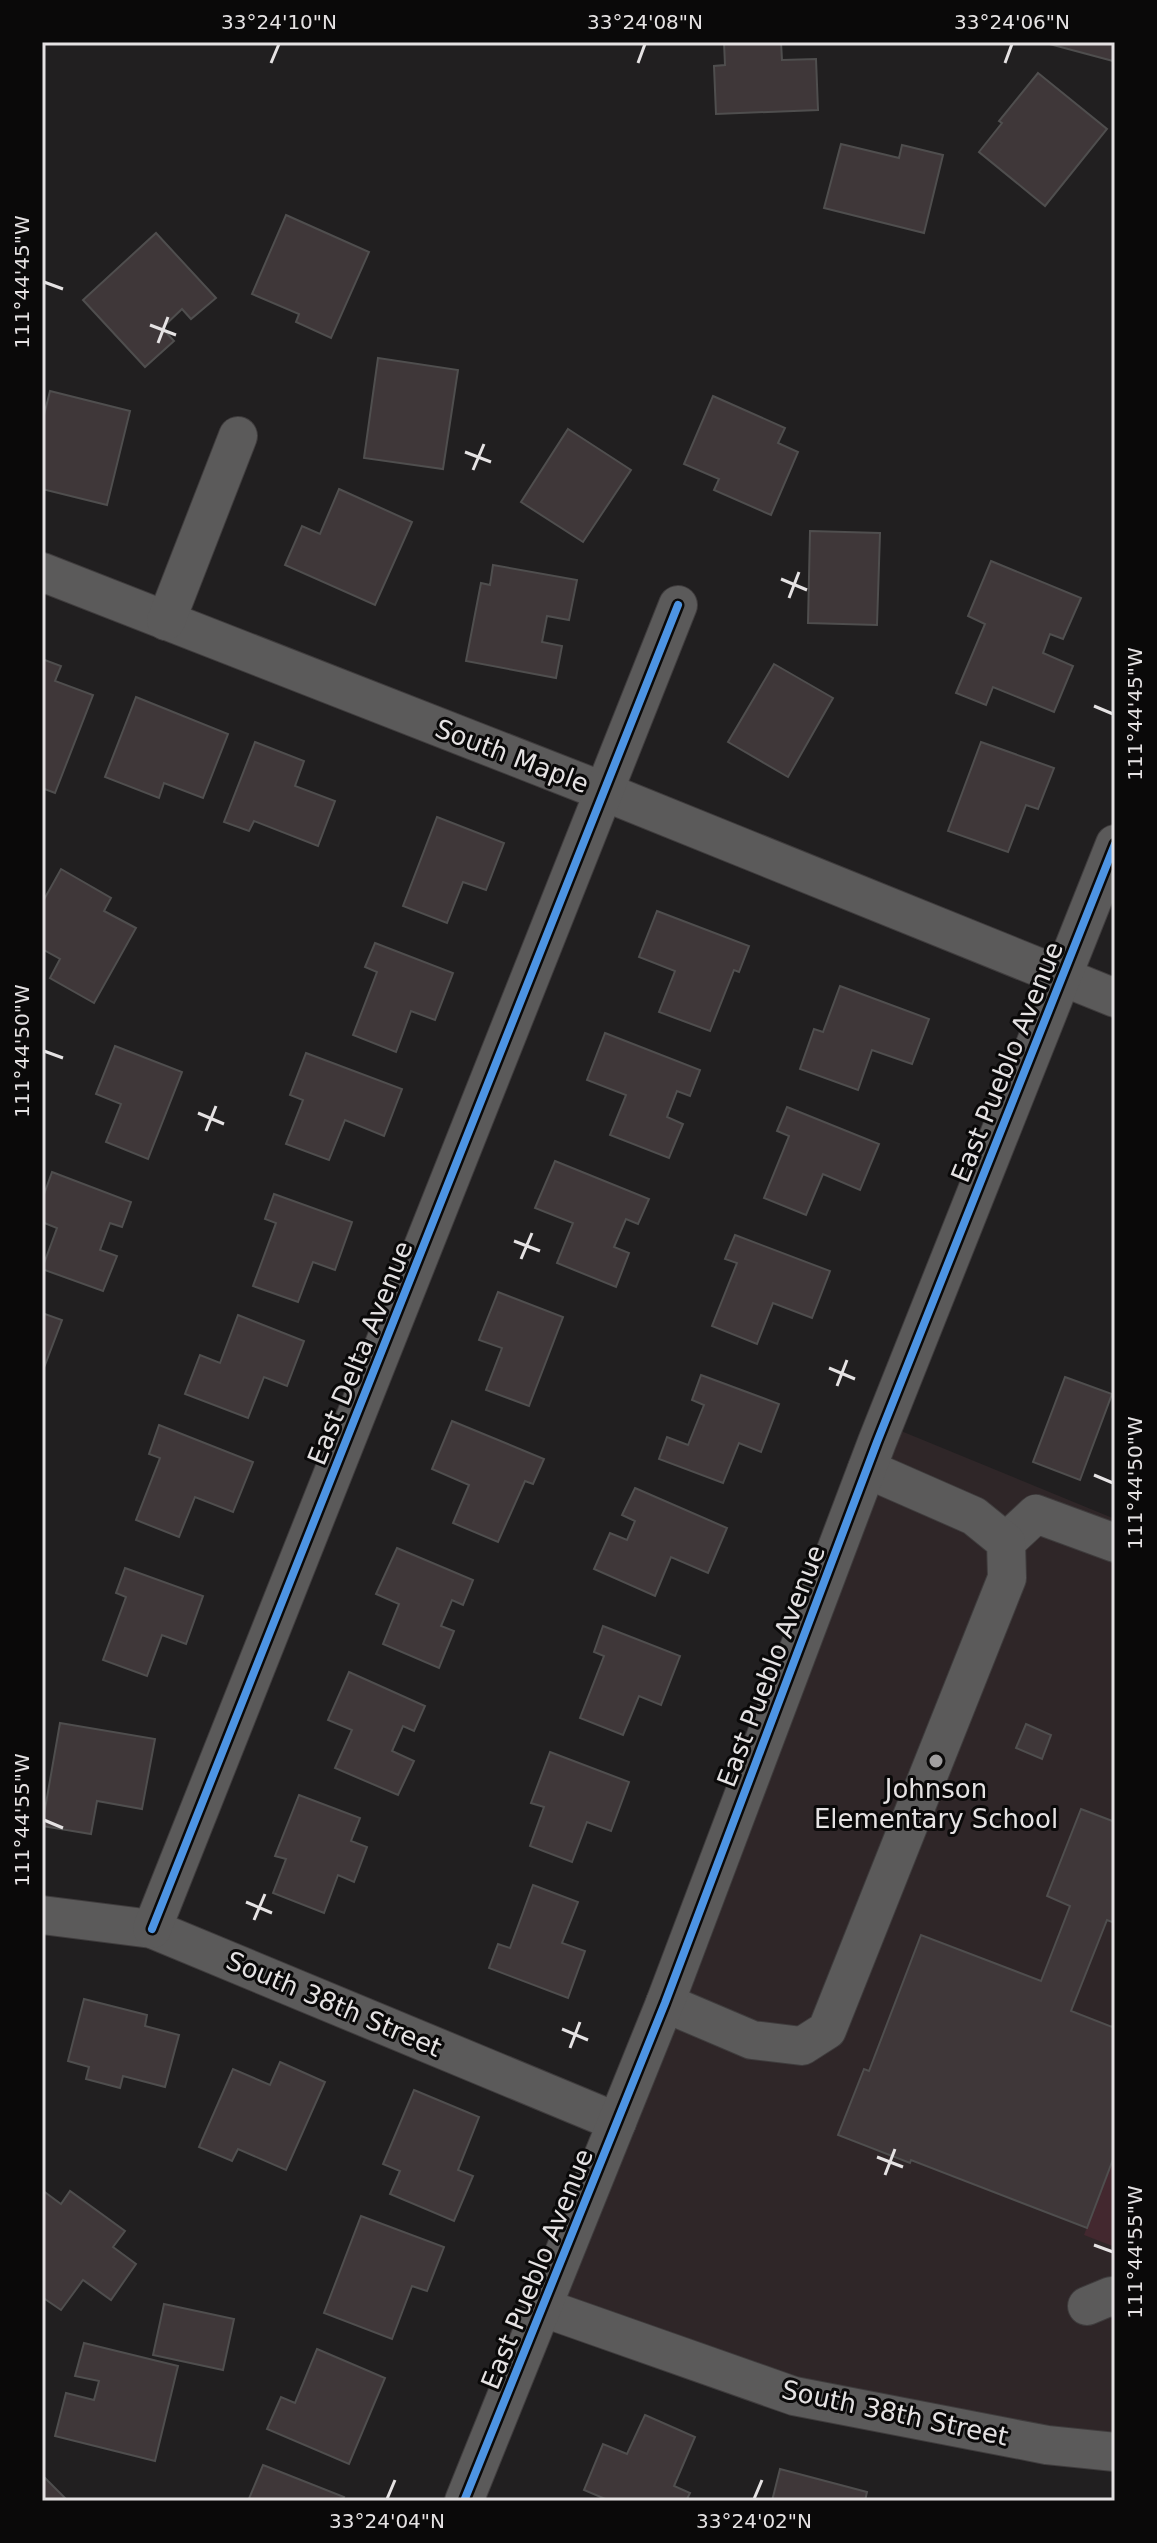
<svg xmlns="http://www.w3.org/2000/svg" width="1157" height="2543" font-family="'DejaVu Sans',sans-serif">
<rect width="100%" height="100%" fill="#211f20"/>
<polygon fill="#2f2628" points="884,1424 1115,1519 1115,2452 1028,2441 544,2308"/>
<polygon fill="#43282f" points="1115,2154 1115,2247 1084,2235"/>
<g fill="#3f3739" stroke="#4f4e4e" stroke-width="2">
<polygon points="724,42 781,42 782,60 816,59 818,110 716,114 714,66 725,65"/>
<polygon points="1042,42 1115,42 1115,55 1113,61"/>
<polygon points="1038,73 1107,129 1045,206 979,152 1002,123 999,121"/>
<polygon points="841,144 899,158 902,145 943,155 924,233 824,208"/>
<polygon points="286,215 369,252 331,338 296,322 299,314 252,294"/>
<polygon points="156,233 216,298 191,319 182,309 162,328 174,341 145,367 83,300"/>
<polygon points="378,358 458,370 443,469 364,458"/>
<polygon points="50,391 130,411 107,505 42,489 42,423"/>
<polygon points="713,396 785,428 778,443 798,452 771,515 714,490 719,479 684,464"/>
<polygon points="568,429 631,470 583,542 521,502"/>
<polygon points="339,489 412,522 375,605 285,565 302,526 320,534"/>
<polygon points="810,531 880,533 877,625 808,623"/>
<polygon points="991,561 1081,598 1063,639 1050,634 1043,653 1073,666 1054,712 993,687 986,705 956,693 985,624 968,616"/>
<polygon points="493,565 577,580 569,620 547,616 542,642 562,646 556,678 466,661 481,583 490,585"/>
<polygon points="42,659 61,666 55,681 93,695 55,793 42,788"/>
<polygon points="774,664 833,698 788,777 728,742"/>
<polygon points="136,697 228,734 203,798 164,783 159,798 105,777"/>
<polygon points="255,742 304,761 295,786 335,801 318,846 254,821 249,831 224,822"/>
<polygon points="981,742 1054,768 1038,809 1026,805 1008,852 948,831"/>
<polygon points="437,817 504,843 486,890 463,882 447,923 403,906"/>
<polygon points="61,869 111,898 104,911 136,928 94,1003 50,978 60,959 42,949 42,903"/>
<polygon points="657,911 749,946 739,972 734,970 710,1031 659,1012 675,971 639,957"/>
<polygon points="375,943 453,973 435,1020 411,1011 396,1052 353,1035 377,972 365,967"/>
<polygon points="840,986 929,1019 912,1064 872,1050 858,1090 800,1069 814,1029 823,1032"/>
<polygon points="605,1033 700,1070 690,1096 677,1091 667,1117 683,1124 669,1158 610,1135 626,1095 587,1080"/>
<polygon points="115,1046 182,1072 148,1159 106,1142 121,1104 96,1094"/>
<polygon points="306,1053 402,1089 384,1136 345,1120 329,1160 286,1144 303,1100 290,1095"/>
<polygon points="787,1107 879,1144 860,1190 823,1174 806,1215 764,1198 789,1136 777,1131"/>
<polygon points="555,1161 649,1199 638,1224 626,1219 614,1247 629,1253 616,1287 557,1263 573,1223 535,1208"/>
<polygon points="52,1172 131,1202 122,1227 110,1223 100,1250 117,1256 103,1291 42,1269 57,1228 42,1222 42,1200"/>
<polygon points="274,1194 352,1222 335,1270 313,1262 298,1302 253,1286 276,1223 265,1219"/>
<polygon points="735,1235 830,1271 812,1318 773,1303 757,1344 712,1326 737,1263 725,1259"/>
<polygon points="498,1292 563,1317 529,1406 486,1390 502,1348 479,1340"/>
<polygon points="42,1313 62,1320 42,1373"/>
<polygon points="238,1315 304,1341 287,1386 264,1377 248,1418 185,1394 200,1355 220,1363"/>
<polygon points="701,1375 779,1404 761,1452 739,1443 723,1483 659,1459 667,1437 688,1445 704,1405 692,1400"/>
<polygon points="1065,1377 1112,1394 1080,1480 1033,1462"/>
<polygon points="452,1421 544,1459 533,1484 525,1481 498,1542 453,1523 469,1485 432,1469"/>
<polygon points="159,1425 253,1462 233,1512 195,1497 179,1537 136,1520 160,1458 149,1454"/>
<polygon points="635,1488 727,1528 708,1573 671,1557 655,1596 594,1569 610,1533 627,1540 635,1521 622,1515"/>
<polygon points="397,1548 473,1580 463,1605 452,1600 441,1626 454,1631 439,1668 383,1644 399,1604 376,1594"/>
<polygon points="125,1568 203,1596 186,1644 162,1635 147,1676 103,1660 126,1597 116,1593"/>
<polygon points="603,1626 680,1656 661,1705 639,1696 623,1735 580,1718 604,1656 594,1652"/>
<polygon points="349,1672 425,1706 414,1731 403,1726 392,1751 414,1761 398,1795 335,1768 352,1730 328,1720"/>
<polygon points="60,1723 155,1739 142,1809 97,1801 91,1834 42,1826"/>
<polygon points="1026,1724 1051,1735 1042,1759 1016,1748"/>
<polygon points="550,1752 629,1782 611,1831 587,1822 572,1862 530,1846 544,1807 531,1803"/>
<polygon points="299,1795 360,1818 351,1841 367,1847 354,1882 338,1875 324,1913 273,1893 286,1859 275,1856"/>
<polygon points="1081,1809 1115,1822 1115,1923 1107,1920 1071,2011 1112,2027 1115,2019 1115,2154 1087,2228 911,2160 910,2163 838,2135 864,2069 869,2071 921,1935 1041,1981 1070,1906 1047,1896"/>
<polygon points="533,1885 578,1902 562,1943 585,1951 568,1998 489,1968 498,1944 510,1948"/>
<polygon points="84,1999 147,2015 145,2026 179,2035 165,2087 123,2076 120,2088 86,2079 89,2067 68,2061"/>
<polygon points="280,2062 325,2082 286,2170 238,2149 232,2161 199,2147 233,2069 270,2085"/>
<polygon points="414,2090 479,2117 458,2170 473,2176 454,2221 390,2194 400,2171 383,2164"/>
<polygon points="42,2190 61,2204 70,2191 125,2231 113,2247 136,2264 111,2300 83,2280 61,2310 42,2297"/>
<polygon points="361,2216 444,2247 427,2291 412,2286 392,2339 324,2313"/>
<polygon points="164,2304 234,2319 223,2370 153,2355"/>
<polygon points="84,2343 178,2366 155,2461 55,2436 66,2393 94,2400 99,2381 75,2376"/>
<polygon points="317,2349 385,2378 349,2464 267,2429 281,2397 295,2403"/>
<polygon points="645,2415 695,2437 674,2486 690,2493 686,2501 610,2501 584,2490 603,2444 627,2454"/>
<polygon points="263,2465 344,2497 342,2501 248,2501"/>
<polygon points="780,2469 867,2492 865,2501 772,2501"/>
<polygon points="42,2475 68,2501 42,2501"/>
</g>
<g fill="none" stroke-linecap="round" stroke-linejoin="round">
<g stroke="#3f3c3d" stroke-width="40">
<g id="minor">
<polyline points="42,572 605,792 1115,998"/>
<polyline points="166,621 238,436"/>
<polyline points="1006,1542 1036,1514 1115,1543"/>
<polyline points="42,1915 152,1929 617,2122"/>
<polyline points="152,1929 678,605"/>
<polyline points="665,2003 752,2040 802,2046 827,2030 1007,1578 1006,1542 974,1516 867,1469"/>
<polyline points="1087,2306 1111,2296 1115,2298"/>
<polyline points="544,2308 794,2396 1047,2445 1115,2452"/>
<polyline points="464,2501 665,2003 877,1442 1115,844"/>
</g>
</g>
<use href="#minor" stroke="#5b5a5a" stroke-width="38"/>
<g stroke="#0a0909" stroke-width="13">
<g id="cycleway">
<polyline points="152,1929 678,605"/>
<polyline points="464,2501 665,2003 877,1442 1115,844"/>
</g>
</g>
<use href="#cycleway" stroke="#4d94e3" stroke-width="8"/>
</g>
<path fill="none" stroke="#e5e2e3" stroke-width="3" d="M271,63L279,44M638,63L645,44M1005,63L1012,44M44,282L63,289M150,325L176,335M158,343L168,317M465,452L491,462M473,470L484,444M781,579L807,590M789,598L799,572M1094,706L1113,714M44,1051L63,1058M198,1113L224,1124M206,1131L216,1106M514,1241L540,1251M521,1259L532,1233M829,1368L855,1379M837,1386L847,1360M1094,1475L1113,1483M44,1820L63,1828M246,1902L272,1913M254,1920L265,1894M562,2029L588,2040M570,2048L580,2022M877,2157L903,2167M885,2175L895,2149M1094,2245L1113,2252M387,2499L395,2480M754,2499L762,2480"/>
<circle fill="#a09e9f" stroke="#0a0909" stroke-width="3" cx="936" cy="1761" r="8"/>
<g text-anchor="middle" dominant-baseline="central" stroke-width="6" stroke-linejoin="round" paint-order="stroke">
<g font-size="26" fill="#e5e2e3" stroke="#0a0909">
<text transform="translate(512 756) rotate(21)">South Maple</text>
<text transform="translate(1007 1062) rotate(-68)">East Pueblo Avenue</text>
<text transform="translate(360 1353) rotate(-68)">East Delta Avenue</text>
<text transform="translate(771 1666) rotate(-69)">East Pueblo Avenue</text>
<text transform="translate(334 2004) rotate(23)">South 38th Street</text>
<text transform="translate(537 2269) rotate(-68)">East Pueblo Avenue</text>
<text transform="translate(895 2413) rotate(12)">South 38th Street</text>
</g>
<g font-size="26" fill="#e5e2e3" stroke="#0a0909">
<text x="936" y="1789">Johnson<tspan x="936" dy="30">Elementary School</tspan></text>
</g>
</g>
<rect width="1157" height="2543" fill="none" stroke="#0a0909" stroke-width="88"/>
<rect x="44" y="44" width="1069" height="2455" fill="none" stroke="#e5e2e3" stroke-width="3"/>
<g font-size="20" text-anchor="middle" fill="#e5e2e3">
<text x="279" y="29">33°24'10"N</text>
<text x="645" y="29">33°24'08"N</text>
<text x="1012" y="29">33°24'06"N</text>
<text transform="translate(22 282) rotate(-90)" y="7">111°44'45"W</text>
<text transform="translate(1135 714) rotate(-90)" y="7">111°44'45"W</text>
<text transform="translate(22 1051) rotate(-90)" y="7">111°44'50"W</text>
<text transform="translate(1135 1483) rotate(-90)" y="7">111°44'50"W</text>
<text transform="translate(22 1820) rotate(-90)" y="7">111°44'55"W</text>
<text transform="translate(1135 2252) rotate(-90)" y="7">111°44'55"W</text>
<text x="387" y="2528">33°24'04"N</text>
<text x="754" y="2528">33°24'02"N</text>
</g>
</svg>
